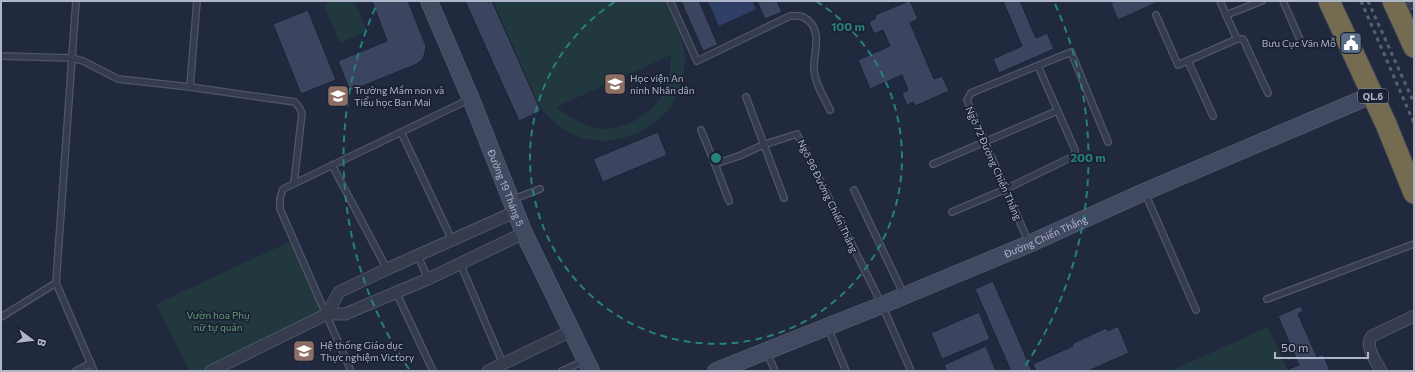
<svg xmlns="http://www.w3.org/2000/svg" width="1415" height="372" font-family="Commissioner,sans-serif">
<rect width="100%" height="100%" fill="#20293e"/>
<g fill="#22383f" fill-rule="evenodd">
<polygon points="333,1 354,1 367,31 340,43 324,5"/>
<path d="M493,1H665C674,20 684,38 685,58C685,63 684,69 683,74C682,78 682,84 680,89C668,124 622,148 586,139C567,135 551,120 539,106ZM671,55C671,68 669,85 662,96C649,117 620,132 596,128C581,125 568,116 556,107Z"/>
<polygon points="291,241 324,313 207,371 189,371 156,304"/>
<polygon points="1268,327 1288,371 1170,371"/>
</g>
<polygon fill="#303f65" points="708,1 752,1 756,9 719,26"/>
<g fill="#3c455f" stroke="#1c2335">
<polygon points="372,1 408,1 426,46 425,52 423,59 417,64 350,91 338,61 387,41"/>
<polygon points="465,1 492,1 541,111 519,121"/>
<polygon points="681,1 699,1 718,45 703,51"/>
<polygon points="757,1 777,1 782,12 765,19"/>
<polygon points="909,1 910,1 918,19 910,23 934,79 942,76 949,91 915,106 913,102 907,105 902,93 908,90 902,75 870,89 858,60 890,46 883,30 874,34 869,22 876,18 875,15"/>
<polygon points="1003,1 1020,1 1036,38 1047,33 1054,49 999,73 993,59 1022,46"/>
<polygon points="1115,1 1160,1 1118,20 1111,3"/>
<polygon points="308,10 336,80 301,94 273,24"/>
<polygon points="658,132 667,155 603,182 593,159"/>
<polygon points="993,281 1032,371 1011,371 975,289"/>
<polygon points="1301,306 1303,311 1298,314 1317,357 1323,354 1330,371 1290,371 1289,369 1299,365 1278,316"/>
<polygon points="979,312 990,339 942,359 931,333"/>
<polygon points="1118,326 1129,353 1088,371 1036,371 1033,364 1073,346 1072,344 1106,328 1108,331"/>
<polygon points="986,346 996,371 947,371 944,365"/>
</g>
<g fill="none" stroke-linecap="round" stroke-linejoin="round">
<g stroke="#505669" stroke-width="8">
<g id="lane">
<polyline points="76,1 56,283 94,371"/>
<polyline points="197,1 190,87 295,102 299,107 302,113 294,183"/>
<path d="M670,1L697,61L790,16C799,15 804,16 810,22C822,35 813,54 814,70C815,84 824,97 830,110"/>
<polyline points="1220,1 1226,15"/>
<polyline points="1283,1 1301,42"/>
<polyline points="1402,10 1414,4"/>
<polyline points="1156,15 1178,65 1237,39 1226,15 1262,1"/>
<polyline points="1237,39 1243,39 1268,93"/>
<polyline points="1,56 72,58 83,61 118,79 190,87"/>
<polyline points="1188,61 1213,116"/>
<polyline points="746,97 784,198"/>
<polyline points="701,130 715,164 739,156 763,145 797,134 882,305 911,371"/>
<polyline points="401,132 452,240"/>
<polyline points="715,164 729,201"/>
<polyline points="933,164 1057,111"/>
<polyline points="332,165 387,269"/>
<polyline points="854,190 904,295"/>
<polyline points="1145,193 1196,310"/>
<polyline points="511,200 540,189"/>
<polyline points="952,212 1006,189 1070,158 1075,154 1075,150 1038,66"/>
<polyline points="1029,243 969,105 967,100 971,93 1071,52 1108,142"/>
<polyline points="418,256 428,279"/>
<polyline points="460,263 503,364"/>
<polyline points="396,292 433,371"/>
<polyline points="1267,299 1414,244"/>
<polyline points="1,317 56,283"/>
<polyline points="828,328 846,371"/>
<polyline points="767,353 775,371"/>
<polyline points="76,371 91,363"/>
<polyline points="351,371 280,209 280,198 283,189 470,99"/>
<polyline points="562,371 584,361"/>
</g>
</g>
<g stroke="#505669" stroke-width="13">
<g id="street">
<polyline points="327,314 339,292 387,269 515,212"/>
<polyline points="211,371 327,314 345,314 428,279 524,233"/>
<polyline points="488,371 571,331"/>
<path d="M1381,371C1376,361 1364,346 1372,336L1414,316"/>
</g>
</g>
<g stroke="#505669" stroke-width="18">
<g id="secondary">
<path id="s1" d="M429,1L471,99L524,233L591,371"/>
<path id="s2" d="M716,371L882,305L1029,244L1144,192L1372,95"/>
</g>
</g>
<g stroke="#3d4356" stroke-width="23">
<g id="highway">
<polyline points="1329,1 1386,124 1414,193"/>
<polyline points="1393,1 1414,47"/>
</g>
</g>
<use href="#lane" stroke="#343c4e" stroke-width="5.5"/>
<use href="#street" stroke="#343c4e" stroke-width="11"/>
<use href="#secondary" stroke="#424a61" stroke-width="16"/>
<use href="#highway" stroke="#756b50" stroke-width="21"/>
<g stroke="#565f75" stroke-width="3" stroke-dasharray="4 4" stroke-linecap="butt">
<polyline points="1361,1 1414,123"/>
<polyline points="1368,1 1414,103"/>
</g>
</g>
<g fill="none" stroke="#27807c" stroke-width="2" stroke-dasharray="7 5">
<path d="M816 1A186 186 0 1 1 616 1"/>
<path d="M409 369A372 372 0 0 1 377 4M1055 4A372 372 0 0 1 1023 369"/>
</g>
<defs>
<g id="civic-square" transform="scale(1.15)"><rect x="-9" y="-9" width="18" height="18" rx="4" fill="#5c6f8a" stroke="#1a2133"/><path d="M-.6-6.5H3V-4.5H.6V-3L4-1V1h2V6H-6V1h2V-1L-.6-3ZM-1.2 2.5V6h2.4V2.5Z" fill="#fff"/></g>
<g id="university-square" transform="scale(1.15)"><rect x="-9" y="-9" width="18" height="18" rx="4" fill="#8d6e63" stroke="#1a2133"/><path d="M0-5L7-2L0 1L-7-2ZM-4 1L0 2.5L4 1V4Q0 6-4 4Z" fill="#fff"/></g>
<g id="school-square" transform="scale(1.15)"><rect x="-9" y="-9" width="18" height="18" rx="4" fill="#8d6e63" stroke="#1a2133"/><path d="M0-5L7-2L0 1L-7-2ZM-4 1L0 2.5L4 1V4Q0 6-4 4Z" fill="#fff"/></g>
</defs>
<g fill-rule="evenodd">
<use href="#civic-square" x="1351" y="43"/>
<use href="#university-square" x="615" y="84"/>
<use href="#school-square" x="338" y="96"/>
<use href="#school-square" x="304" y="351"/>
</g>
<g text-anchor="middle" dominant-baseline="central" stroke-width="3.5" stroke-linejoin="round" paint-order="stroke">
<rect fill="#1a2133" stroke="#83899d" stroke-width="1" x="1358" y="89" width="30" height="14" rx="3"/>
<g font-size="9" font-weight="bold" fill="#b0b6ca">
<text x="1373" y="96">QL.6</text>
</g>
<g font-size="10" fill="#b0b6ca" stroke="#1a2133" text-anchor="start">
<text x="1336" y="43" text-anchor="end">Bưu Cục Văn Mỗ</text>
<text x="630" y="78">Học viện An<tspan x="630" dy="12">ninh Nhân dân</tspan></text>
<text x="354" y="90">Trường Mầm non và<tspan x="354" dy="12">Tiểu học Ban Mai</tspan></text>
<text x="320" y="345">Hệ thống Giáo dục<tspan x="320" dy="12">Thực nghiệm Victory</tspan></text>
</g>
<g font-size="10" fill="#b0b6ca" stroke="#1a2133">
<text transform="translate(994 163) rotate(66)">Ngõ 72 Đường Chiến Thắng</text>
<text stroke="none"><textPath href="#s1" startOffset="202">Đường 19 Tháng 5</textPath></text>
<text transform="translate(828 196) rotate(64)">Ngõ 96 Đường Chiến Thắng</text>
<text stroke="none"><textPath href="#s2" startOffset="356">Đường Chiến Thắng</textPath></text>
</g>
<g font-size="10" fill="#649d78" stroke="#1a2133">
<text x="218" y="315">Vườn hoa Phụ<tspan x="218" dy="12">nữ tự quản</tspan></text>
</g>
</g>
<circle cx="716" cy="158" r="6" fill="#27807c" stroke="#1a2133" stroke-width="2"/>
<g font-size="12" text-anchor="middle" font-weight="bold" fill="#27807c" stroke="#1a2133" stroke-width="3.5" stroke-linejoin="round" paint-order="stroke">
<text x="848" y="31">100 m</text>
<text x="1088" y="162">200 m</text>
</g>
<rect width="1415" height="372" fill="none" stroke="#b0b6ca" stroke-width="4"/>
<g transform="translate(32 340) rotate(105)" stroke="#1a2133" stroke-width="3" paint-order="stroke">
<path d="M0-3L7 15L0 10L-7 15Z" fill="#b0b6ca"/>
<text y="-6" font-size="11" font-weight="bold" text-anchor="middle" fill="#b0b6ca">B</text>
</g>
<path d="M1275 352v6h93v-6" fill="none" stroke="#b0b6ca" stroke-width="2"/>
<text x="1281" y="352" font-size="12" fill="#b0b6ca" stroke="#1a2133" stroke-width="3" paint-order="stroke">50 m</text>
</svg>
